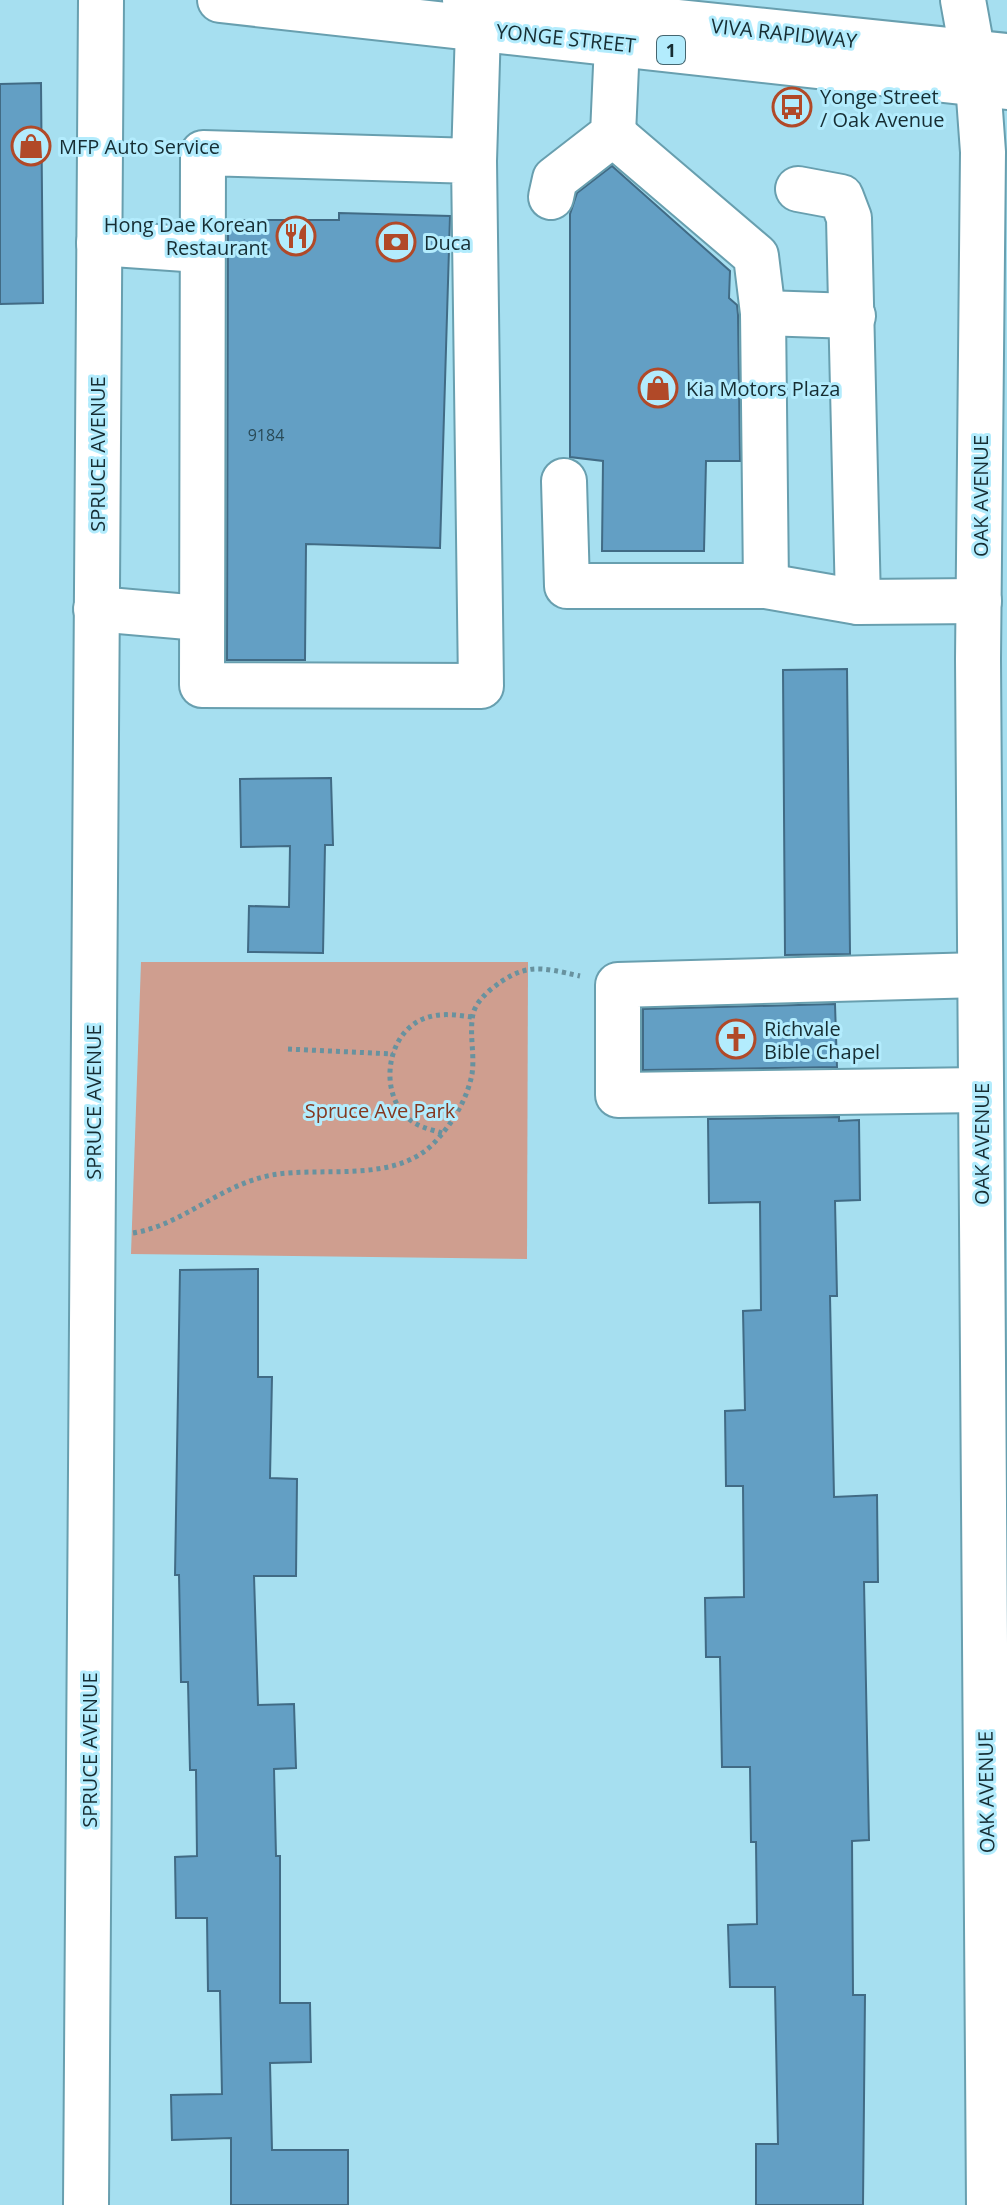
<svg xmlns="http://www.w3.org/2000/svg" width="1007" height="2205" font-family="'Open Sans',sans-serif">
<rect width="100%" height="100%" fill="#a6dff0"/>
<polygon fill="#cf9e8f" points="141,962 528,962 527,1259 131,1254"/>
<g fill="#639fc4" stroke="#416b85" stroke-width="2">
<polygon points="41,83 43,303 0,304 0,84"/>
<polygon points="612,166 730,271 729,298 737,305 738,315 740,461 706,461 704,551 602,551 603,461 570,457 570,214 577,193"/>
<polygon points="339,213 450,216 440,548 306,544 305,660 227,660 228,220 339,220"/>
<polygon points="847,669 850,954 785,955 783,670"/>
<polygon points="331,778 333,845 325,845 323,953 248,952 249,906 289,907 290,846 241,847 240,779"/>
<polygon points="835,1004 837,1067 643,1070 643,1009"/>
<polygon points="839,1117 839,1121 859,1120 860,1200 835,1201 837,1296 830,1296 834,1497 877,1495 878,1582 864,1582 869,1840 852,1841 853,1995 865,1995 863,2205 756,2205 756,2144 778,2144 775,1987 730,1987 728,1925 757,1924 756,1842 751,1842 750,1767 722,1767 720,1657 706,1657 705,1598 744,1597 743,1486 726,1486 725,1411 745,1410 743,1311 761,1310 760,1202 709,1203 708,1119"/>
<polygon points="258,1269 258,1377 272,1377 270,1478 297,1479 296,1576 254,1576 258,1705 294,1704 296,1768 274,1769 276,1856 280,1856 280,2003 310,2003 311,2062 270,2063 272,2150 348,2150 348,2205 231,2205 231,2138 172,2140 171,2095 222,2094 220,1991 208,1991 207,1918 176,1918 175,1857 197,1856 196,1770 190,1770 188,1682 181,1682 179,1575 175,1575 180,1270"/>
</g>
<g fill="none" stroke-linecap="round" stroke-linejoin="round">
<g stroke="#689faf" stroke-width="48">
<g id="minor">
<polyline points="465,0 1007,56"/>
<polyline points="963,0 978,83 983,152 978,659 989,2205"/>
<polyline points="474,161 481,686 202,685 203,153 474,161 478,28"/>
<polyline points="798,189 841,197 849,218 858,602"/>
<polyline points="551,197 555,179 613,134 617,44"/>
<polyline points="99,243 200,250"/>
<polyline points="763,313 853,316"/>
<polyline points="564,481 567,586 766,586 763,313 756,256 613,134"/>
<polyline points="766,586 858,602 979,601"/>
<polyline points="96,609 200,618"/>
<polyline points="980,975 618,985 618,1095 981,1090"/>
<polyline points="86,2205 101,0"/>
</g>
</g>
<g stroke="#689faf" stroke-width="48">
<polyline id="major" points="220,0 1007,87"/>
</g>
<g stroke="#68929f" stroke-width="5" stroke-dasharray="4 4" stroke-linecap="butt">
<polyline points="288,1049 393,1054"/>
<path d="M442,1133C433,1130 422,1128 413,1122C378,1099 384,1035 423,1019C439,1012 457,1015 472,1017"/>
<path d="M133,1233C183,1225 219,1185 272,1175C323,1166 394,1184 434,1143C452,1124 467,1100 472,1074C475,1055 469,1034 473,1014C475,1005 483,996 490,990C525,962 539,967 580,976"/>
</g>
<use href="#minor" stroke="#fff" stroke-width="44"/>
<use href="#major" stroke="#fff" stroke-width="44"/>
</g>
<defs>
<g id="bus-ring" transform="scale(2)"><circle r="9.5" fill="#b3ecfd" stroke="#b14928" stroke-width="1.5"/><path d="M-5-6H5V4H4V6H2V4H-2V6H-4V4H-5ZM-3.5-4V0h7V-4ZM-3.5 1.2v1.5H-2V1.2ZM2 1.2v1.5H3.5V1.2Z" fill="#b14928"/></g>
<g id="shop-ring" transform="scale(2)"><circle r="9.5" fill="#b3ecfd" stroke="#b14928" stroke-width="1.5"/><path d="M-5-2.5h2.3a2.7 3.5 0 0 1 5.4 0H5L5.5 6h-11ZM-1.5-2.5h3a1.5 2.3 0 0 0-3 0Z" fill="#b14928"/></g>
<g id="restaurant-ring" transform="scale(2)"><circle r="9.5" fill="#b3ecfd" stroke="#b14928" stroke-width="1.5"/><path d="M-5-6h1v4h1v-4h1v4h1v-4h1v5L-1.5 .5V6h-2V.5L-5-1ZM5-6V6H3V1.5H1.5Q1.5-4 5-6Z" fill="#b14928"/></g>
<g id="bank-ring" transform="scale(2)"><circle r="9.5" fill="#b3ecfd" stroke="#b14928" stroke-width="1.5"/><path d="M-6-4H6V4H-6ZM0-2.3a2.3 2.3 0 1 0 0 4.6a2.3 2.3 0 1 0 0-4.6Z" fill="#b14928"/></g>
<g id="church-ring" transform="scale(2)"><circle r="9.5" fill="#b3ecfd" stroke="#b14928" stroke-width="1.5"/><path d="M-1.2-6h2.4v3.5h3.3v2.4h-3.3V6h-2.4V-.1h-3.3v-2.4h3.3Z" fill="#b14928"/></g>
</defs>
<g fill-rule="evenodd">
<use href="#bus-ring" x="792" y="107"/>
<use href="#shop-ring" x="31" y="146"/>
<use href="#restaurant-ring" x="296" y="236"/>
<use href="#bank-ring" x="396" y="242"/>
<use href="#shop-ring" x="658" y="388"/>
<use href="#church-ring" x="736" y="1039"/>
</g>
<g text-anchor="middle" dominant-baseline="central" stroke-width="6" stroke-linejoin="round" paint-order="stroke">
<g font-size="16" fill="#294a57">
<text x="266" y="435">9184</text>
</g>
<rect fill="#b3ecfd" stroke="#456670" stroke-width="2" x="657" y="36" width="28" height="28" rx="6"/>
<g font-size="18" font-weight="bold" fill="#162d33">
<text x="671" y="50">1</text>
</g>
<g font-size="20" fill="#162d33" stroke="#b3ecfd">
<text transform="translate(784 33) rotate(6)">VIVA RAPIDWAY</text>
<text transform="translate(566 38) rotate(6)">YONGE STREET</text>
<text transform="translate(97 454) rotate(-90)">SPRUCE AVENUE</text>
<text transform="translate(980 496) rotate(-90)">OAK AVENUE</text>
<text transform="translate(93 1102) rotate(-90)">SPRUCE AVENUE</text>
<text transform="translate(981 1144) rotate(-90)">OAK AVENUE</text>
<text transform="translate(89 1750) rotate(-90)">SPRUCE AVENUE</text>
<text transform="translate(986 1792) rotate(-91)">OAK AVENUE</text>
</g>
<g font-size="20" fill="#162d33" stroke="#b3ecfd" text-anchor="start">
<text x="820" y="96">Yonge Street<tspan x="820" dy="23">/ Oak Avenue</tspan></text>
<text x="59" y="146">MFP Auto Service</text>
<text x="268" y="224" text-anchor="end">Hong Dae Korean<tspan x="268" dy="23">Restaurant</tspan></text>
<text x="424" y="242">Duca</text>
<text x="686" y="388">Kia Motors Plaza</text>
<text x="764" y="1028">Richvale<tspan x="764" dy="23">Bible Chapel</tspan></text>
</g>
<g font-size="20" fill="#85371f" stroke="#b3ecfd">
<text x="380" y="1110">Spruce Ave Park</text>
</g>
</g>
</svg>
